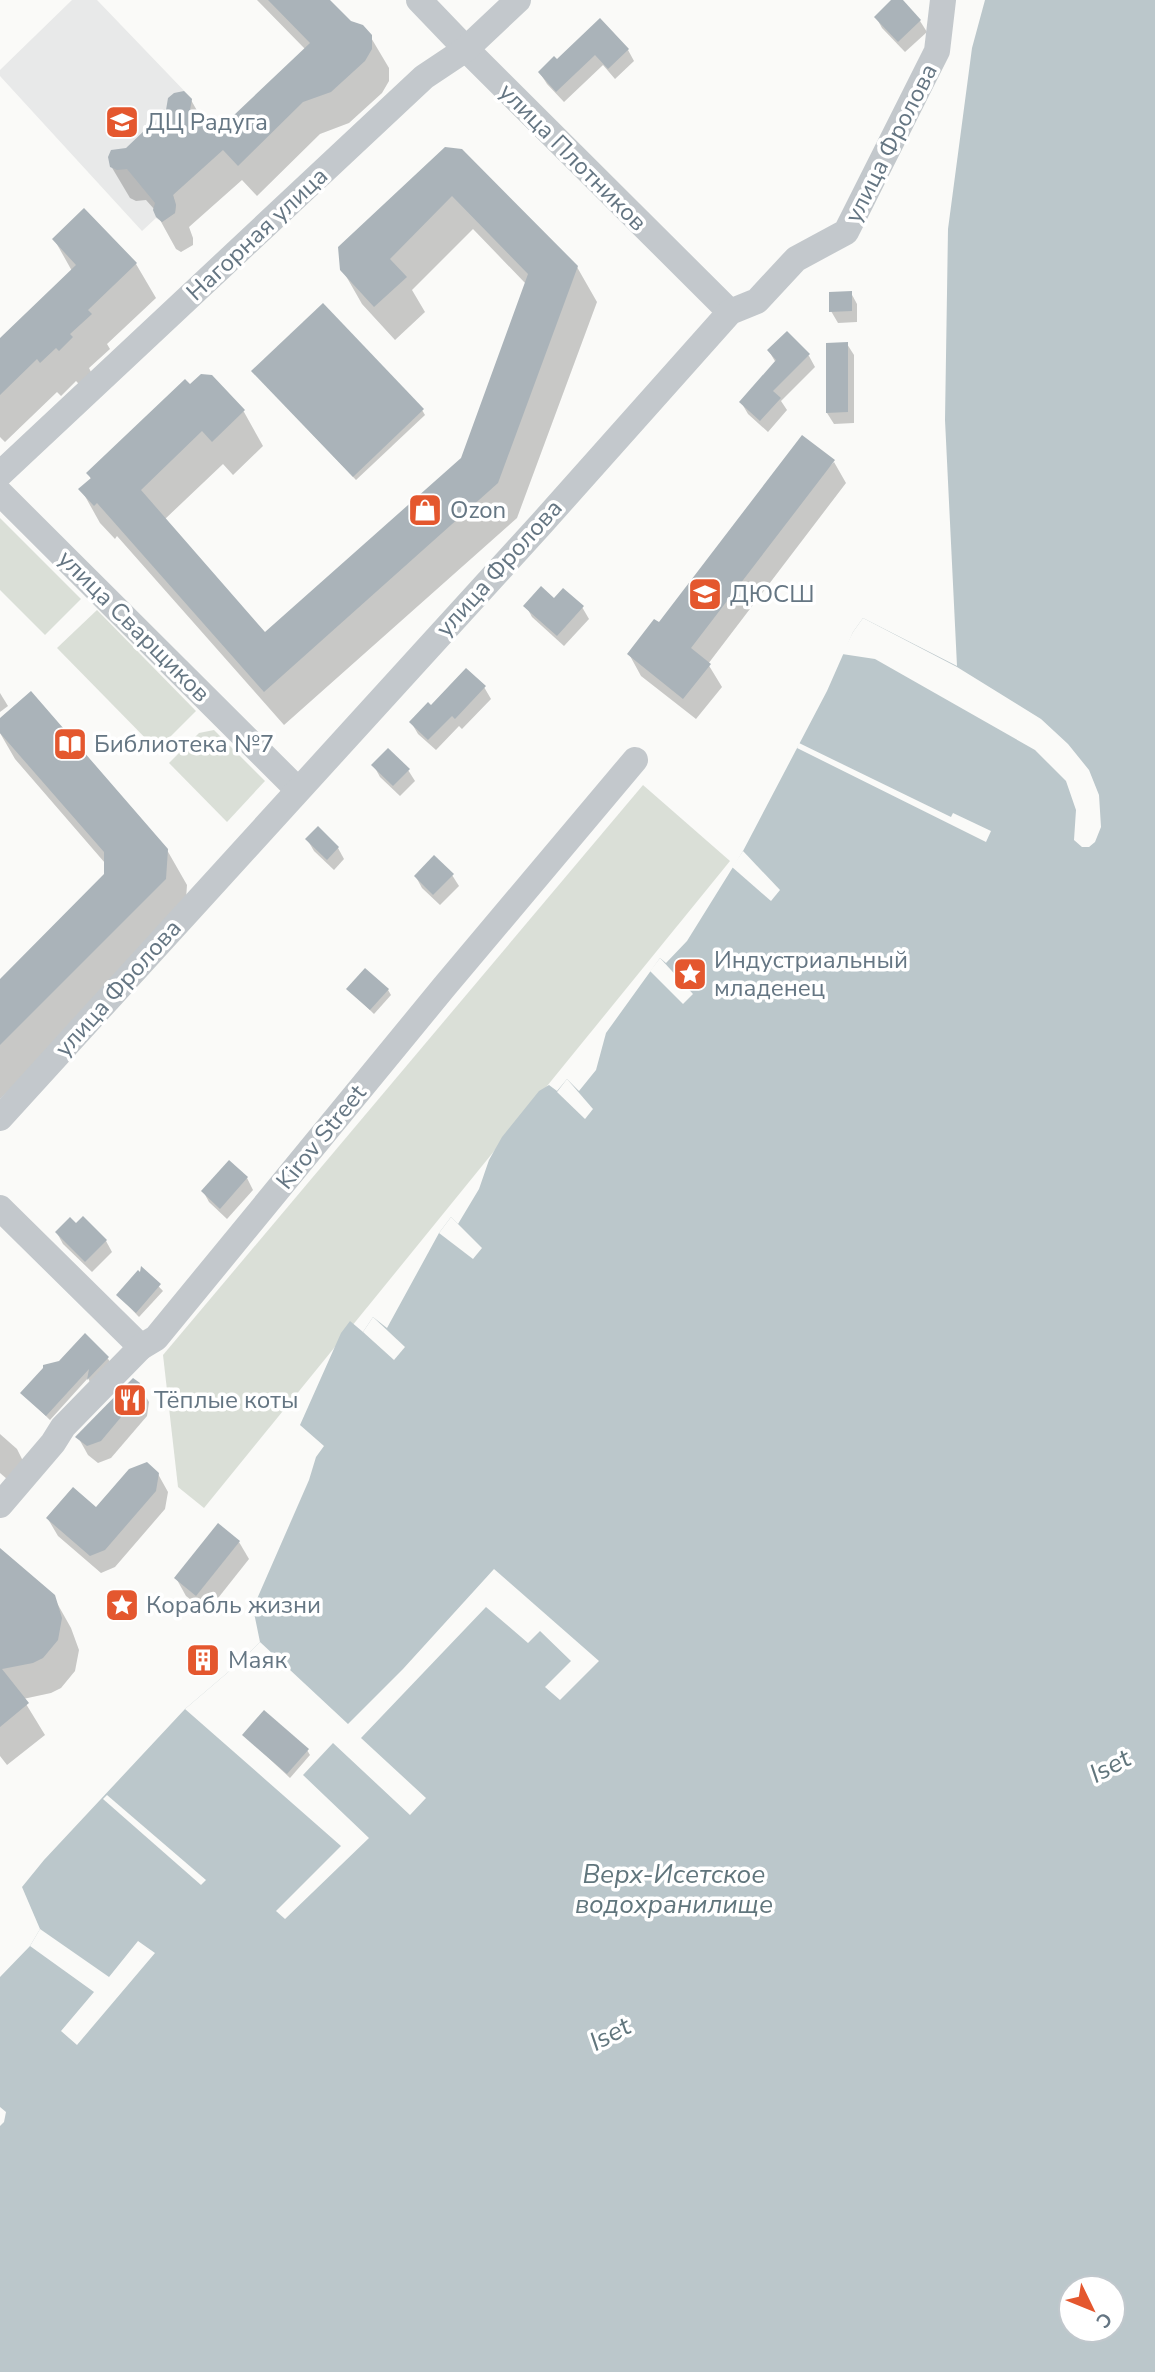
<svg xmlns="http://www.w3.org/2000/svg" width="1155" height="2372" font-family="'Nunito Sans',sans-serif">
<rect width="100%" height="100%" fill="#fafaf8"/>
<polygon fill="#e8e9e9" points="72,0 97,0 192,99 190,110 214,134 173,195 176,205 175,213 162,222 156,218 142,231 0,76 0,70"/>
<g fill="#dadfd7">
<polygon points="0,518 81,599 45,635 0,590"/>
<polygon points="97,610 196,711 157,750 57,648"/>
<polygon points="214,730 265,781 227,822 169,763 199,733"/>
<polygon points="643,785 730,861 204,1508 178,1487 163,1355"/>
</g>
<path fill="#bbc7cb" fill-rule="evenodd" d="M985,0H1155V2372H0V2126L4,2122L6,2112L0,2107V1977L30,1946L40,1929L22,1887L44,1860L185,1709L240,1662L260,1642L253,1608L309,1480L316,1457L324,1446L300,1425L341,1333L350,1321L363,1332L373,1317L387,1328L439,1233L451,1217L458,1224L479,1189L489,1160L502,1137L539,1091L549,1085L557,1091L567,1079L579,1091L596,1070L606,1033L660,958L666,963L687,941L743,851L827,691L853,632L863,618L957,666L945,420L948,229L972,48ZM1071,2288H1113V2330H1071Z"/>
<g fill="#fafaf8">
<polygon points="863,618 957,667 1041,719 1068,744 1089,770 1099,795 1101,827 1095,842 1089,847 1082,847 1074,840 1076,810 1066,781 1035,750 875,659 842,654 853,632"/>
<polygon points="799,743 951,817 953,813 991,831 986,842 797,748"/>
<polygon points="743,851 780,890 771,901 732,867"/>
<polygon points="660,958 693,994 683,1004 650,971"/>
<polygon points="567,1079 593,1109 585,1119 557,1092"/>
<polygon points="451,1217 482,1248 473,1259 439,1233"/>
<polygon points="373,1317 405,1347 394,1360 363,1332"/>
<polygon points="494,1569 599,1661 560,1700 545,1687 571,1661 540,1631 528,1643 486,1607 361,1738 426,1798 410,1815 333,1743 303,1775 369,1838 285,1919 276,1911 341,1846 185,1709 240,1662 260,1642 348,1724 403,1669"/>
<polygon points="107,1795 206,1880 201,1885 103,1799"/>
<polygon points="40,1929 109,1977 138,1941 155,1953 77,2045 61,2031 94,1992 30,1946"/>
</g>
<g fill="#0003">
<polygon points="257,0 328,0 351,22 370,36 389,68 389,81 382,93 349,123 320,134 257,196 242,180 189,227 193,238 193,245 181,252 176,249 154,209 146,200 136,201 130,198 111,166 126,150 191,100 208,130 214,136 305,49"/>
<polygon points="893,0 900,0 920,21 927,32 905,52 882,28 876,17"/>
<polygon points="600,21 628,50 634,61 615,79 603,65 564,102 547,84 540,73 557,61"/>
<polygon points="445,149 577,267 597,302 517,518 284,725 117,536 115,539 100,523 81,489 91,479 88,473 190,386 211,377 244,412 263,446 233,475 223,464 164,520 265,634 463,459 526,284 473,229 412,290 425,312 395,340 362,304 342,269"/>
<polygon points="84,210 136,264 156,298 107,344 110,349 89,368 91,372 79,384 76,381 61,396 57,392 5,442 0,437 0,340 72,271 54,239"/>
<polygon points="851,293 857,304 857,322 838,323 831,311"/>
<polygon points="787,333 809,356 815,367 781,401 787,410 768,432 748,414 741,402 776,363 769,351"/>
<polygon points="847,344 854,355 854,423 834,424 827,413"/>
<polygon points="257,376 422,410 425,415 356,480"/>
<polygon points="834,462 846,483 708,664 722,687 696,719 641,676 629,654"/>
<polygon points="554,601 582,607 589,619 564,646 532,617 526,606"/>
<polygon points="484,687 491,699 462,729 459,726 436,750 418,734 411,722 431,708"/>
<polygon points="0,693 8,706 0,712"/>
<polygon points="0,721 167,850 187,885 185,913 0,1099 0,981 105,875 105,863 15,759 0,733"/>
<polygon points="374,766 408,770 415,781 400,796 380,777"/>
<polygon points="307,839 338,848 344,859 334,870 314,851"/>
<polygon points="452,875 459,886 440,905 422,888 416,877"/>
<polygon points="348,989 388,990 391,995 374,1014"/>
<polygon points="247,1178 253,1190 227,1219 209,1202 203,1191"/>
<polygon points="76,1226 106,1241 112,1252 92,1272 63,1244 57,1233"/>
<polygon points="143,1270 163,1291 139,1317 118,1295"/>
<polygon points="103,1352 111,1363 91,1384 88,1378 50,1420 22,1393"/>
<polygon points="138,1384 149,1402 147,1416 111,1458 98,1463 88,1455 78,1437"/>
<polygon points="0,1434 17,1449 23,1461 7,1479 0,1473"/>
<polygon points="158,1474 168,1492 165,1509 115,1567 101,1573 58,1536 48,1519 96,1509"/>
<polygon points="239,1542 249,1559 207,1612 186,1596 176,1578"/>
<polygon points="0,1559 53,1596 71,1628 79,1650 75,1671 61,1688 51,1693 23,1699 45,1735 7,1765 0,1756"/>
<polygon points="244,1735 307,1750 310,1755 290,1778"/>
</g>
<g fill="#aab3b9">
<polygon points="268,0 330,0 351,21 363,25 372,35 372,49 365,61 331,92 303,102 238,166 223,150 173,195 176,205 175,213 162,222 156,217 153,210 155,203 127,169 117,170 110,167 108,157 111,150 126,148 166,110 168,98 174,93 184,91 192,99 190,109 214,134 310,43"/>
<polygon points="891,0 903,0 921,20 898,42 874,17"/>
<polygon points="600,18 629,49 608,69 595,55 556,92 538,72 554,56 557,59"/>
<polygon points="445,147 462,149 578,266 498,483 264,692 97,503 94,506 78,489 91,478 86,473 185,379 190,384 201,374 212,375 245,410 212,442 202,431 141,490 265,632 461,458 528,274 452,196 390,259 407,277 374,307 340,270 338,247"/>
<polygon points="84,208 137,263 88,310 92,314 70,334 73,337 59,351 56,348 40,363 37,359 0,395 0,338 76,265 52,239"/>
<polygon points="852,291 852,311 829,312 829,292"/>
<polygon points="323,303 424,409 353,477 251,371"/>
<polygon points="787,331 810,354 773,391 781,398 760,421 739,402 776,360 767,350"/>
<polygon points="848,342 848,412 826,413 826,343"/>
<polygon points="802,435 835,460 691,648 711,664 683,699 627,654 654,619 659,622"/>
<polygon points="541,586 554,598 563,588 584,606 557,636 523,606"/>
<polygon points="466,668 486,686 455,719 452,716 428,740 409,722 428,702 431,705"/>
<polygon points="31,691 168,849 166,879 0,1045 0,979 104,874 104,852 0,733 0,718"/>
<polygon points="388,748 410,769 393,786 371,765"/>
<polygon points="318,826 339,847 327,860 305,839"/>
<polygon points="434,855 454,874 433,895 414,876"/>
<polygon points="365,968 389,989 370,1010 346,989"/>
<polygon points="229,1160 248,1177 220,1209 201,1191"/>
<polygon points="83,1216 107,1240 85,1262 55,1232 70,1217 76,1223"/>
<polygon points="141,1266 161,1284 136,1313 116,1295 138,1270 140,1272"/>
<polygon points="85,1333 109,1357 87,1380 89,1369 46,1416 20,1393 43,1368 43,1365 59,1361"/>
<polygon points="133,1378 140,1383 137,1398 101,1441 87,1446 75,1437"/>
<polygon points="147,1462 159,1473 156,1491 105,1550 90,1556 46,1518 73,1487 96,1507 129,1469"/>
<polygon points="218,1523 240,1541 196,1596 174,1578"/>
<polygon points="0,1548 55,1595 62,1618 58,1640 43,1658 33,1663 2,1669 29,1703 0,1727"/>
<polygon points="264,1710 309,1749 287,1774 242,1735"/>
</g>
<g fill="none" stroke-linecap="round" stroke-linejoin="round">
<g stroke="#c3c8cc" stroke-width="26">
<polyline points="419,0 466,49 730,312"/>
<polyline points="0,474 424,77 466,49 518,0"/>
<polyline points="0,493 297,789"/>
<polyline points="0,1118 542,523 730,312 757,301 796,259 846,232 937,51 943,0"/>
<polyline points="0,1208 141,1347"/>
<polyline points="0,1505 53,1443 63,1427 141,1347 156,1338 444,987 635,760"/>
</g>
</g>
<defs>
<g id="school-square" transform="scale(1.75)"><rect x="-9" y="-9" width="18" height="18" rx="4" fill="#e4572e" stroke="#fff"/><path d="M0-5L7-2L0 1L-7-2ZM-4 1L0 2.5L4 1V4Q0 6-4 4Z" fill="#fff"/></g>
<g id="shop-square" transform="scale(1.75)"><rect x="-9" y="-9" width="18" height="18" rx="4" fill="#e4572e" stroke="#fff"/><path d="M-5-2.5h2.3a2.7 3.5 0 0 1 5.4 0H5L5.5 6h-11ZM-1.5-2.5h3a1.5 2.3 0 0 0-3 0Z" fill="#fff"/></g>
<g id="library-square" transform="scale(1.75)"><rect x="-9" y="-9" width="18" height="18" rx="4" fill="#e4572e" stroke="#fff"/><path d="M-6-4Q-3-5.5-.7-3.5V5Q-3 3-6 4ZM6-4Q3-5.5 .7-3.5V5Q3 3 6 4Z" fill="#fff"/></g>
<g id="sight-square" transform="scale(1.75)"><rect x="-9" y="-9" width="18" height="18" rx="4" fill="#e4572e" stroke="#fff"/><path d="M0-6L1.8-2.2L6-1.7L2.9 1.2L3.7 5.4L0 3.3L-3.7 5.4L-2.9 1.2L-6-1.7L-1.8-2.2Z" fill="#fff"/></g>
<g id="restaurant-square" transform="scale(1.75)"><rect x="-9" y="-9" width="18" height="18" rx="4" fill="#e4572e" stroke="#fff"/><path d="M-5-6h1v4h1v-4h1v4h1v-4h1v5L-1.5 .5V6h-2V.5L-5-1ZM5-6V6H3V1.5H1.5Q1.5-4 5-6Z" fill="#fff"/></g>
<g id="building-square" transform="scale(1.75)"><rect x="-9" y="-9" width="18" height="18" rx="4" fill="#e4572e" stroke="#fff"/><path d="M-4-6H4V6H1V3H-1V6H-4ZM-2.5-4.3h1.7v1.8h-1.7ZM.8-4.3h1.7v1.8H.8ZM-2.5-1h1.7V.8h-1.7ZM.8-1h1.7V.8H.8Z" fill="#fff"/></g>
</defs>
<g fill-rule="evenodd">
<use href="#school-square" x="122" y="122"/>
<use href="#shop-square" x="425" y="510"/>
<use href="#school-square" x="705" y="594"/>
<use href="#library-square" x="70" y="744"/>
<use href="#sight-square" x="690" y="974"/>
<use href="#restaurant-square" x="130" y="1400"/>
<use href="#sight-square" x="122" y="1605"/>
<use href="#building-square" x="203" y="1660"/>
</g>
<g text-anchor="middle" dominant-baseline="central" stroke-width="7" stroke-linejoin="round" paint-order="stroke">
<g font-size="24" fill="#657683" stroke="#fff" text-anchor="start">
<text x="146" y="122">ДЦ Радуга</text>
<text x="450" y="510">Ozon</text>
<text x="730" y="594">ДЮСШ</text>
<text x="94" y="744">Библиотека №7</text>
<text x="714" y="960">Индустриальный<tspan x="714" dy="28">младенец</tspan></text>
<text x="154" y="1400">Тёплые коты</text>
<text x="146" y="1605">Корабль жизни</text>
<text x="228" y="1660">Маяк</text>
</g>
<g font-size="24" fill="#657683" stroke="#fff">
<text transform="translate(891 143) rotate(-63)">улица Фролова</text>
<text transform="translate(573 157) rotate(45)">улица Плотников</text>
<text transform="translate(257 234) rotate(-43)">Нагорная улица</text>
<text transform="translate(499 568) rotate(-48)">улица Фролова</text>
<text transform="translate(134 626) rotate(45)">улица Сварщиков</text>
<text transform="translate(118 988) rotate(-48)">улица Фролова</text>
<text transform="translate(321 1137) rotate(-51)">Kirov Street</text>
</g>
<g font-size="26" font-style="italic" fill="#60757c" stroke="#fff">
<text transform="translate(1110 1766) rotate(-28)">Iset</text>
<text x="674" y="1874">Верх-Исетское<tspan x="674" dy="30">водохранилище</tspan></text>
<text transform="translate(610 2034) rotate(-28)">Iset</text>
</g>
</g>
<g transform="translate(1092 2309) rotate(133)"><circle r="33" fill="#ffffff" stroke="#c1c8cd" stroke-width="2"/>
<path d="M0-5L12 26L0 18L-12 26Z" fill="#e4572e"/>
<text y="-10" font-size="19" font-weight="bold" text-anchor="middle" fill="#657683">С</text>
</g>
</svg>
